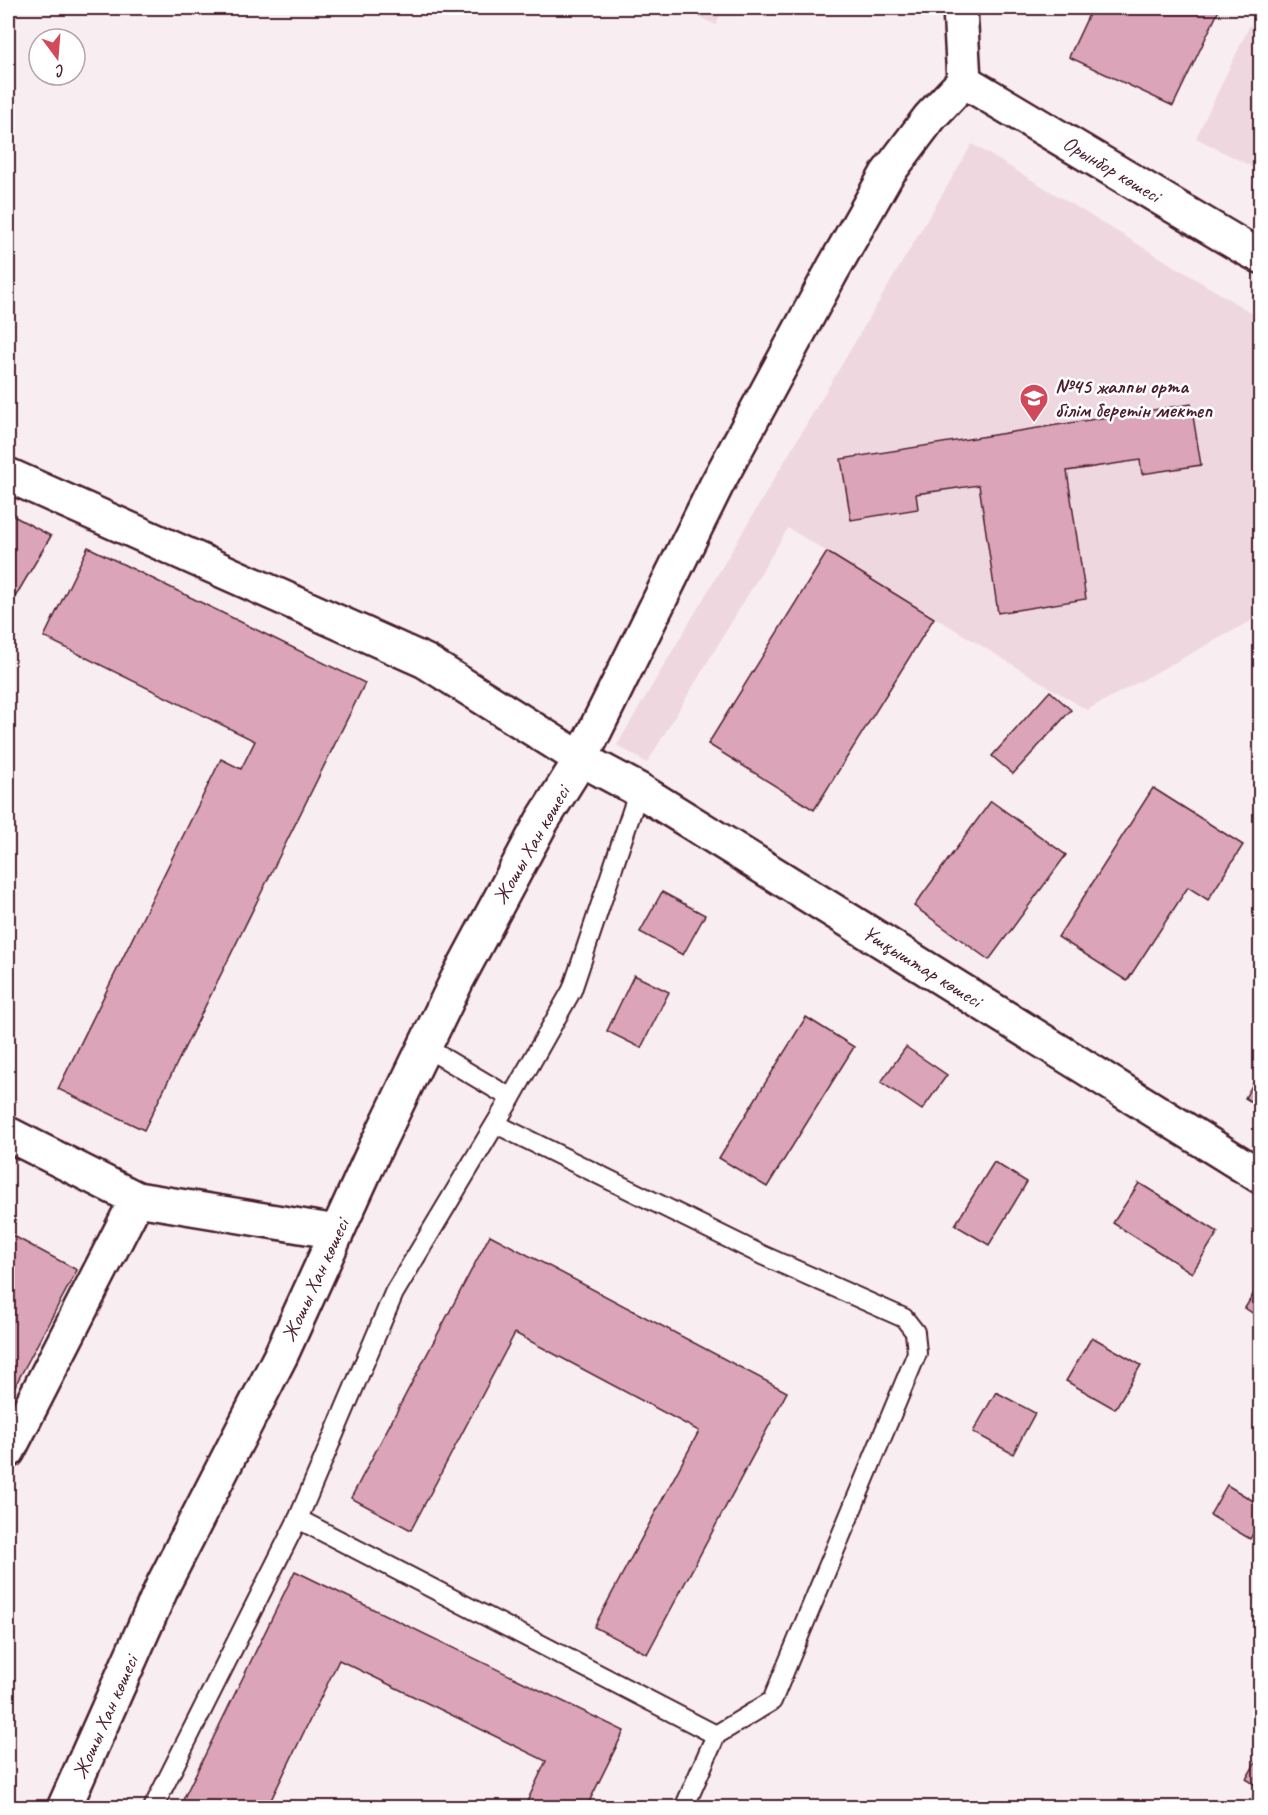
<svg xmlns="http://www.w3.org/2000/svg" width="1268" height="1815" font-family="Caveat,sans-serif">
<rect width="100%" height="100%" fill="#f8edf1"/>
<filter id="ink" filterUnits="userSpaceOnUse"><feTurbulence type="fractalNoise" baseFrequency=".0167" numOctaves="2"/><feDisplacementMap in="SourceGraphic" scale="12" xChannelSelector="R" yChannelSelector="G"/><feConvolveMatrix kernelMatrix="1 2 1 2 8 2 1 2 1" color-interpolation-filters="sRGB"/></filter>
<g filter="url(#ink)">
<g fill="#efd7e0">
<polygon points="680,8 723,8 716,25"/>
<polygon points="1258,8 1260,8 1260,171 1196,138"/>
<polygon points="972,144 1260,318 1260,616 1087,710 788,528 647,763 617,745"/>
</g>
<g fill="#dba4b9" stroke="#4a1f2b" stroke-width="1.5">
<polygon points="1092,8 1220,8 1173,106 1069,57"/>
<polygon points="1191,404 1201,465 1142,474 1140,460 1067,471 1086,599 998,613 979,485 916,494 918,509 851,520 841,459"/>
<polygon points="8,513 51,536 8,609"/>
<polygon points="88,547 365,683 144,1130 58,1089 221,759 241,769 255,741 44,637"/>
<polygon points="827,552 934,618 814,810 708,744"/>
<polygon points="1050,691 1071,710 1013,774 992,756"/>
<polygon points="1153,788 1243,845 1208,900 1188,887 1127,981 1058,937"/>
<polygon points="991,801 1066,855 989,960 914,906"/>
<polygon points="662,892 705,915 683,955 640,932"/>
<polygon points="634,975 669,992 641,1048 607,1031"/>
<polygon points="806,1017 854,1047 767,1187 719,1158"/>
<polygon points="906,1047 947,1075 922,1110 881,1082"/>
<polygon points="1260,1071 1260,1107 1245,1098"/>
<polygon points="994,1162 1027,1182 989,1245 955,1225"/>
<polygon points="1139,1183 1218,1232 1192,1273 1113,1223"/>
<polygon points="8,1233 77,1270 8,1399"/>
<polygon points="490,1235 787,1392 647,1654 594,1627 699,1431 515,1333 411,1530 351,1498"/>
<polygon points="1260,1283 1260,1318 1245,1308"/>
<polygon points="1092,1337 1141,1365 1115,1409 1066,1381"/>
<polygon points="996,1392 1035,1413 1013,1454 973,1432"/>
<polygon points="1227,1485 1260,1505 1260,1521 1250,1539 1210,1515"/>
<polygon points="295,1571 624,1731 586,1808 524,1808 546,1761 339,1660 267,1808 179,1808"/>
<polygon points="1260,1755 1260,1788 1246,1779"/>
</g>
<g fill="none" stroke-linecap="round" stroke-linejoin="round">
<g stroke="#4a1f2b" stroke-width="22">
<g id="service">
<polyline points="639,790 572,990 511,1098 394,1293 298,1519 716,1735 684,1808"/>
<polyline points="425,1047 511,1098"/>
<polyline points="496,1124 762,1255 904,1318 915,1332 917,1353 772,1701 716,1735"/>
<polyline points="153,1808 298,1519"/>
</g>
</g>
<g stroke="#4a1f2b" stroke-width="38">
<g id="minor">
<polyline points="960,8 964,81"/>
<polyline points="964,81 1243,247 1260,256"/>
<polyline points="8,475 425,661 581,759 639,790 1260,1176"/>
<polyline points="8,1134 137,1199 8,1451"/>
<polyline points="137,1199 337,1232"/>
<polyline points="64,1808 164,1583 281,1355 374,1151 457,980 542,821 581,759 716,486 833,269 887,174 930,117 964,81"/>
</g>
</g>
<use href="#service" stroke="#fff" stroke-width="18"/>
<use href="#minor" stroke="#fff" stroke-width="33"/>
</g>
</g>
<defs>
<g id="school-pin" transform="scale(1.5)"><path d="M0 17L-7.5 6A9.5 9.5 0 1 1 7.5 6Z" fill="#d1495b" stroke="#fff"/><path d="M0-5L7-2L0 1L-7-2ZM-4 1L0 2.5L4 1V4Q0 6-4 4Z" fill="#fff"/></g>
</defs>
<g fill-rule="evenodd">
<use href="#school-pin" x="1034" y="398"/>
</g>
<g text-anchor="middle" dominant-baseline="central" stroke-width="5" stroke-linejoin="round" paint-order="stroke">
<g font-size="21" fill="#4a1f2b" stroke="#fff">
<text transform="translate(1112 169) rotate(31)">Орынбор көшесі</text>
<text transform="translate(531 845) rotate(-60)">Жошы Хан көшесі</text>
<text transform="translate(922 966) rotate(32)">Ұшқыштар көшесі</text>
<text transform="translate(315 1280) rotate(-65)">Жошы Хан көшесі</text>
<text transform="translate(105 1717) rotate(-66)">Жошы Хан көшесі</text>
</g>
<g font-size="21" font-weight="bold" fill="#4a1f2b" stroke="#fff" text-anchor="start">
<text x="1055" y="386">№45 жалпы орта<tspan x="1055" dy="24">білім беретін мектеп</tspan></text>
</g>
</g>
<rect width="1268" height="1815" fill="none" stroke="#fff" stroke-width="30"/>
<rect x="15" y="15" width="1238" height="1785" fill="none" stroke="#4a1f2b" stroke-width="2" filter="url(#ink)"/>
<g transform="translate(57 57) rotate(164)"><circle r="28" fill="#ffffff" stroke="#b7a5aa" stroke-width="1.5"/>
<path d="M0-4.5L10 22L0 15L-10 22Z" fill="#d1495b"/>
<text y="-9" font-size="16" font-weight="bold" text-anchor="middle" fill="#4a1f2b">С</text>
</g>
</svg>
